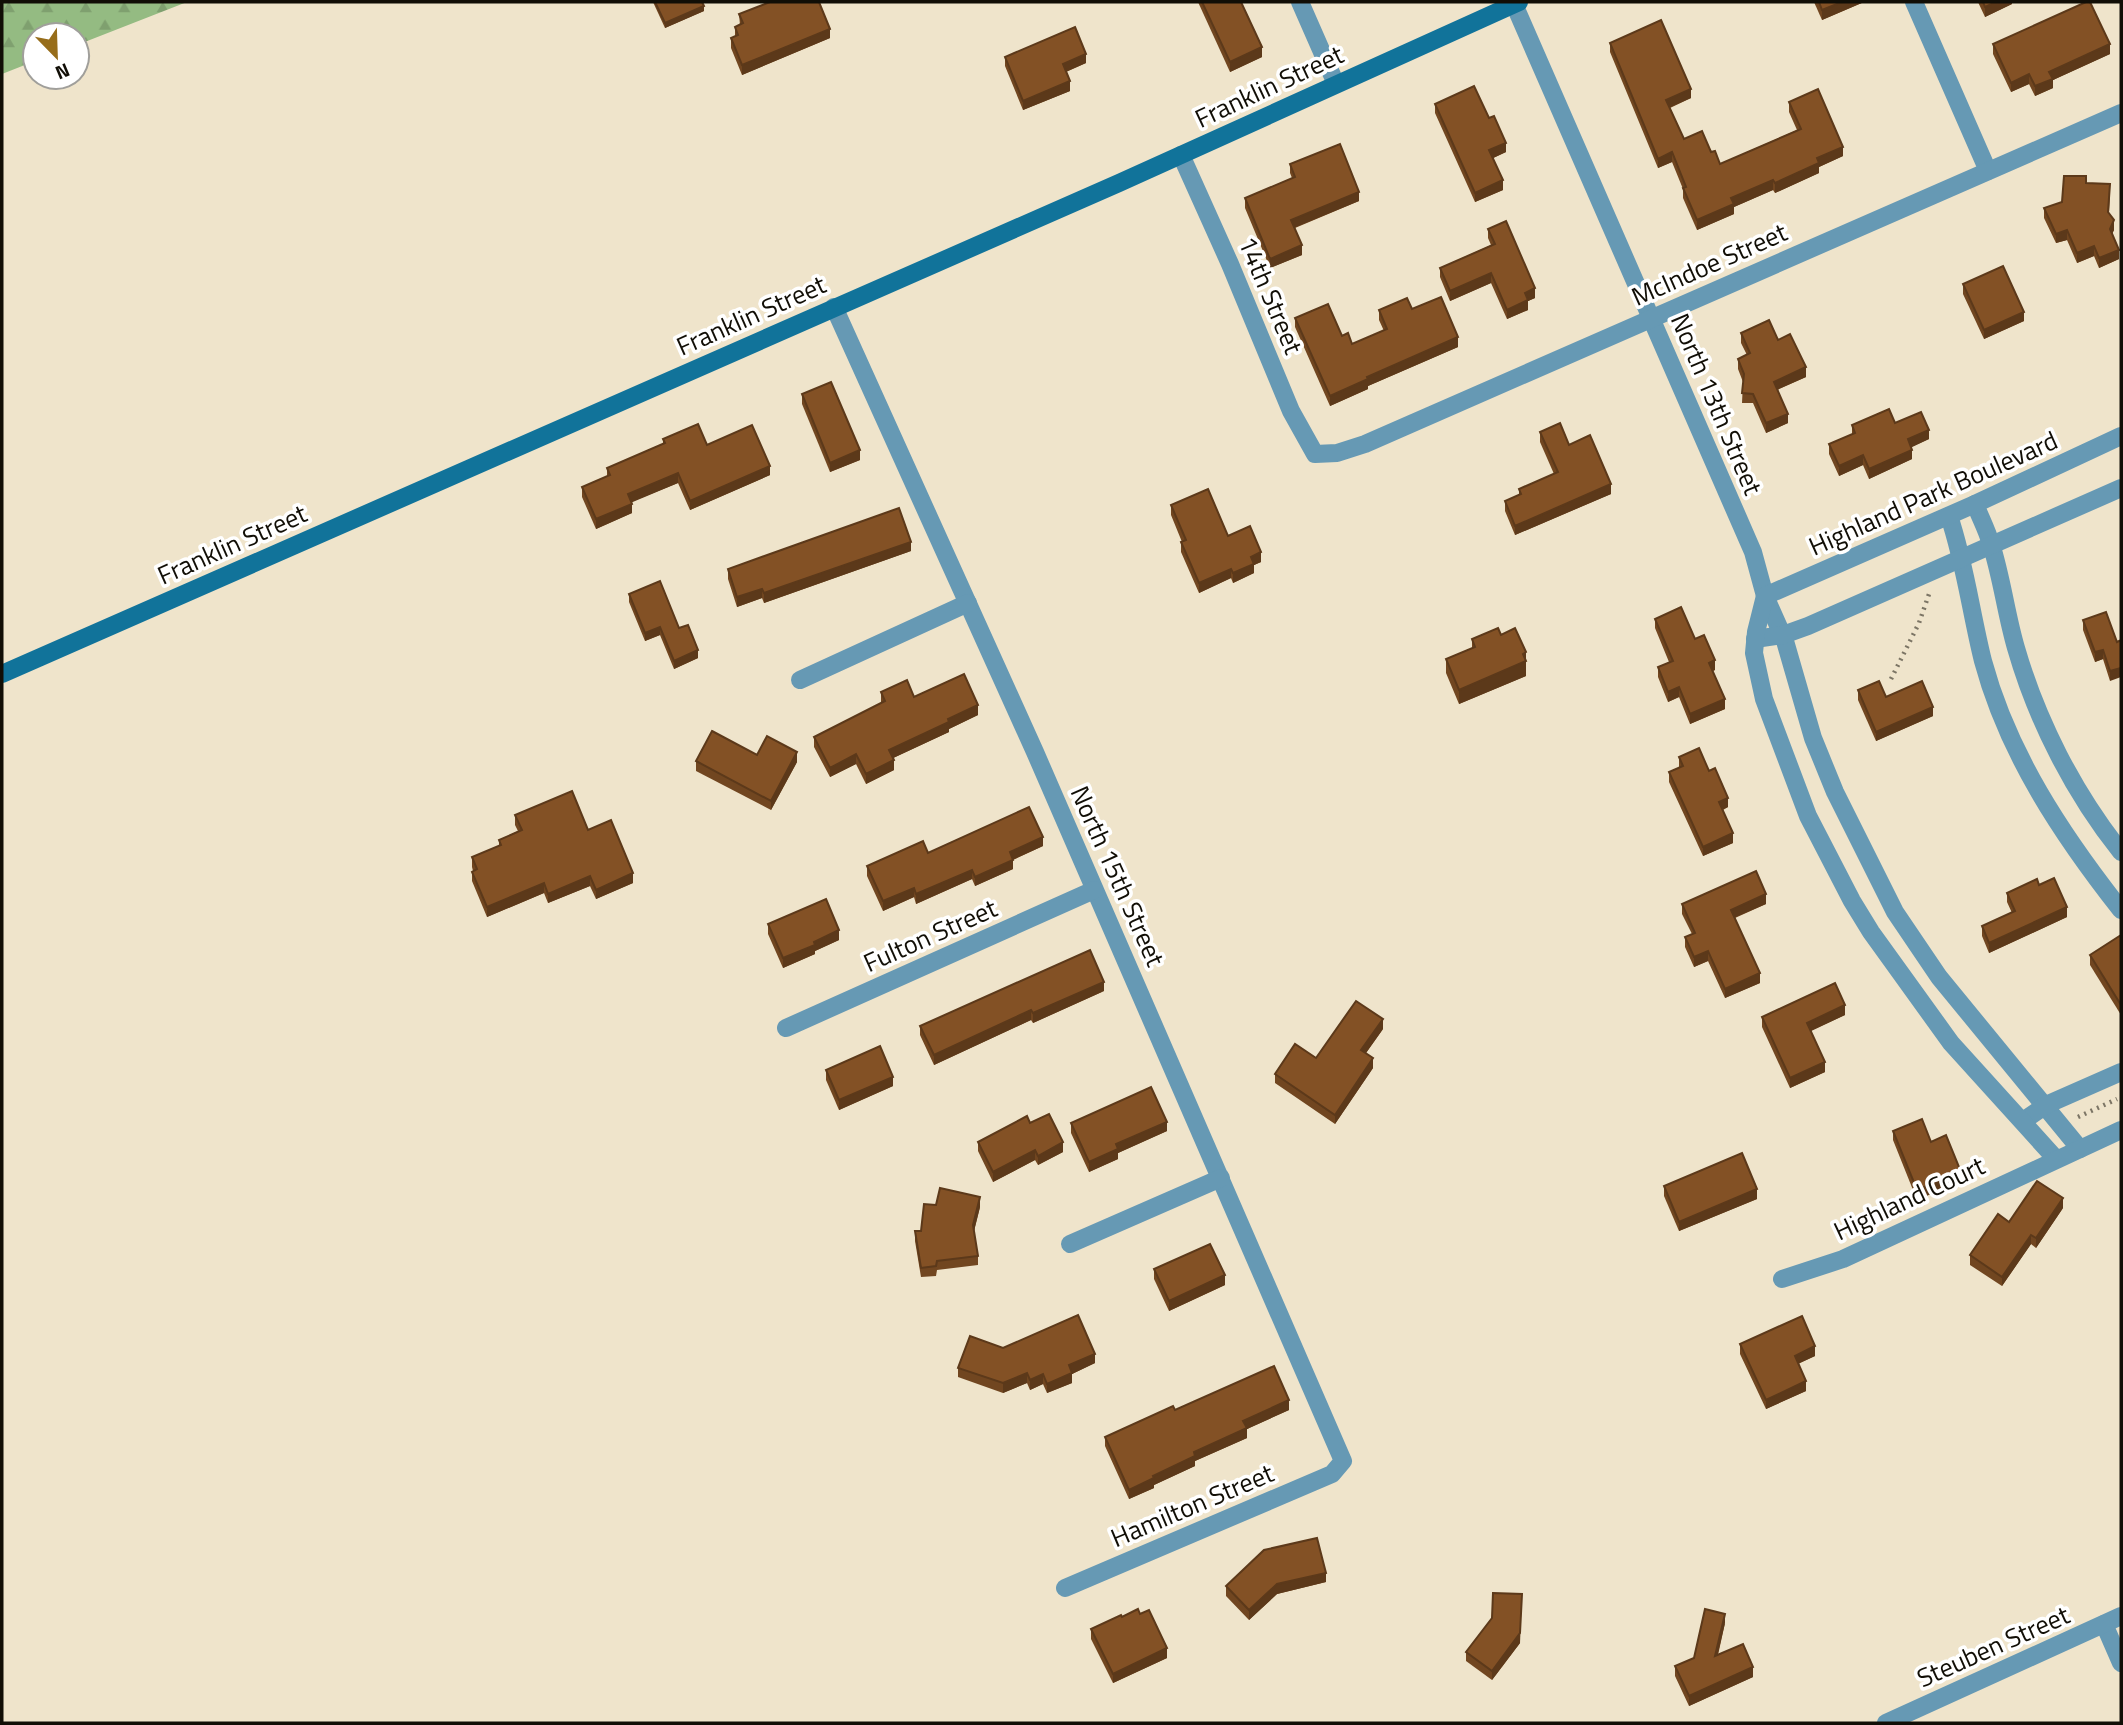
<svg xmlns="http://www.w3.org/2000/svg" width="2123" height="1725" font-family="'Titillium Web',sans-serif">
<defs>
<pattern id="forest-firs" width="22" height="20" patternUnits="userSpaceOnUse" patternTransform="scale(1.75)"><rect width="22" height="20" fill="#94bb82"/><path d="M5 1l3.5 6h-7zM16 11l3.5 6h-7z" fill="#7fa06f"/></pattern>
</defs>
<rect width="100%" height="100%" fill="#efe4cb"/>
<polygon fill="url(#forest-firs)" points="2,2 187,2 77,45 77,35 35,35 35,61 2,74"/>
<g fill="none" stroke-linecap="round" stroke-linejoin="round">
<g stroke="#7c7565" stroke-width="4.5" stroke-dasharray="2 5" stroke-linecap="butt">
<polyline points="1891,679 1919,623 1929,594"/>
<polyline points="2078,1117 2117,1099"/>
</g>
<g stroke="#6699b4" stroke-width="18">
<polyline points="1300,2 1336,84"/>
<polyline points="1914,2 1988,171"/>
<polyline points="1514,4 1753,552 1765,596 1785,641 1813,738 1835,792 1895,912 1939,977 2080,1149"/>
<polyline points="1181,155 1230,264 1291,411 1315,454 1337,453 1365,444 2121,113"/>
<polyline points="834,307 1035,752 1343,1461 1332,1474 1065,1588"/>
<path d="M1975,504C1980,517 1987,530 1991,544C2002,578 2006,614 2016,648C2037,721 2074,793 2121,852"/>
<path d="M1949,516C1965,563 1971,613 1983,661C2008,754 2062,835 2121,910"/>
<polyline points="1755,639 1783,635 1808,626 2121,488"/>
<polyline points="800,680 968,603"/>
<polyline points="786,1028 1094,890"/>
<polyline points="2023,1121 2046,1105 2121,1072"/>
<polyline points="2056,1159 1951,1043 1871,932 1852,901 1808,816 1764,699 1754,653 1756,632 1765,596 1975,504 2121,436"/>
<polyline points="1070,1244 1221,1178"/>
<polyline points="1782,1279 1843,1259 2121,1130"/>
<polyline points="2104,1624 2121,1663"/>
<polyline points="1886,1723 2121,1616"/>
</g>
<polyline stroke="#11739a" stroke-width="18" points="2,674 1119,183 1519,2"/>
</g>
<g fill="#714620">
<polygon points="653,2 702,2 704,11 665,28"/>
<polygon points="1198,2 1241,2 1262,57 1230,72"/>
<polygon points="1814,2 1864,2 1822,20"/>
<polygon points="1978,2 2012,2 2012,4 1985,17"/>
<polygon points="739,14 830,38 742,75 731,48 731,38 735,36 735,27 740,25"/>
<polygon points="1610,43 1691,98 1670,108 1684,139 1711,152 1720,164 1797,130 1789,112 1789,102 1843,156 1819,167 1819,173 1775,193 1773,190 1734,207 1734,214 1697,230 1683,198 1683,189 1672,162 1658,168 1610,52"/>
<polygon points="1993,44 2110,54 2053,80 2053,88 2035,96 2029,84 2011,92 1993,54"/>
<polygon points="1005,57 1086,63 1066,72 1070,91 1023,110 1005,66"/>
<polygon points="1435,104 1489,118 1506,152 1493,158 1503,190 1475,202 1435,113"/>
<polygon points="1290,164 1359,201 1295,228 1302,255 1270,268 1245,208 1245,198 1292,178 1290,173"/>
<polygon points="2086,183 2110,194 2109,213 2114,230 2112,234 2119,259 2099,268 2094,256 2077,263 2067,240 2056,243 2044,218 2044,208 2062,202"/>
<polygon points="1488,229 1535,298 1528,301 1528,310 1507,319 1491,283 1450,301 1440,277 1440,268 1491,245 1488,238"/>
<polygon points="1963,284 2024,321 1984,339 1963,294"/>
<polygon points="1412,309 1458,347 1368,386 1368,389 1330,406 1295,327 1295,318 1342,336 1352,344 1384,331 1379,320 1379,310"/>
<polygon points="1741,333 1778,340 1806,377 1777,390 1788,423 1766,433 1753,403 1742,403 1743,382 1738,369 1738,359 1747,355 1741,343"/>
<polygon points="802,394 860,460 830,472 802,404"/>
<polygon points="1895,423 1929,439 1911,447 1912,459 1869,479 1863,465 1839,476 1829,454 1829,444 1852,434 1852,425"/>
<polygon points="1540,432 1569,445 1611,494 1515,535 1505,511 1505,501 1519,495 1519,489 1554,474 1540,442"/>
<polygon points="663,439 707,445 770,475 690,510 678,483 631,502 632,513 596,529 582,497 582,487 607,477 607,468 663,444"/>
<polygon points="1171,505 1228,536 1261,562 1254,565 1254,573 1233,583 1231,578 1199,593 1181,552 1181,542 1182,542 1171,515"/>
<polygon points="911,551 764,603 762,598 737,607 728,579 728,569"/>
<polygon points="629,594 679,628 698,658 674,669 660,635 645,641 629,602"/>
<polygon points="1655,619 1695,639 1715,670 1713,671 1725,709 1690,724 1679,697 1668,702 1658,677 1658,667 1669,662 1655,628"/>
<polygon points="2083,620 2117,642 2110,681 2103,659 2095,662 2083,630"/>
<polygon points="1501,635 1526,652 1526,676 1459,704 1446,673 1446,659 1472,648 1472,639"/>
<polygon points="1858,690 1886,697 1933,716 1876,741 1858,700"/>
<polygon points="881,692 914,697 978,715 949,729 949,732 893,758 894,770 866,784 856,764 830,777 814,747 814,737 881,703"/>
<polygon points="1679,757 1709,771 1728,807 1723,810 1733,843 1703,856 1669,782 1669,772 1679,768"/>
<polygon points="696,761 797,762 771,810 696,771"/>
<polygon points="515,815 588,830 633,883 596,899 590,886 548,903 544,893 487,917 472,881 472,872 473,871 472,867 472,857 499,846 499,840 518,831 515,825"/>
<polygon points="1043,846 1013,860 1013,869 975,886 972,879 916,904 914,897 883,911 867,876 867,866 928,853"/>
<polygon points="2039,885 2067,917 1989,953 1982,936 1982,926 2012,913 2007,902 2007,893"/>
<polygon points="1682,904 1766,904 1735,918 1760,983 1725,998 1708,961 1694,967 1685,947 1685,937 1692,934 1682,914"/>
<polygon points="768,924 839,940 815,951 815,954 783,968 768,934"/>
<polygon points="2121,935 2121,1015 2090,965 2090,955"/>
<polygon points="1104,991 1033,1023 1031,1020 934,1065 920,1035 920,1026"/>
<polygon points="1845,1015 1810,1031 1825,1072 1790,1088 1762,1027 1762,1017"/>
<polygon points="1383,1029 1366,1053 1373,1068 1335,1124 1275,1083 1275,1074 1316,1058"/>
<polygon points="826,1070 893,1086 839,1110 826,1080"/>
<polygon points="1030,1123 1063,1152 1038,1165 1035,1160 993,1182 978,1151 978,1142"/>
<polygon points="1071,1123 1167,1131 1118,1153 1118,1159 1089,1172 1071,1133"/>
<polygon points="1893,1131 1931,1142 1961,1181 1917,1200 1893,1140"/>
<polygon points="1664,1186 1757,1199 1679,1231 1664,1196"/>
<polygon points="980,1207 974,1231 978,1256 978,1265 937,1270 936,1276 921,1277 915,1241 915,1231 921,1231"/>
<polygon points="2063,1208 2036,1248 2031,1244 2002,1286 1970,1265 1970,1255 2009,1222"/>
<polygon points="1154,1269 1225,1285 1169,1311 1154,1279"/>
<polygon points="1740,1344 1815,1356 1798,1364 1806,1391 1766,1409 1740,1354"/>
<polygon points="1003,1348 1095,1363 1072,1374 1072,1383 1047,1393 1043,1384 1030,1390 1027,1383 1003,1393 958,1377 958,1368"/>
<polygon points="1175,1410 1289,1410 1247,1429 1247,1438 1195,1461 1195,1466 1154,1485 1154,1488 1129,1499 1105,1446 1105,1437"/>
<polygon points="1326,1582 1277,1594 1249,1620 1226,1596 1226,1586"/>
<polygon points="1122,1617 1167,1658 1113,1683 1091,1639 1091,1629"/>
<polygon points="1725,1623 1718,1655 1753,1677 1689,1706 1675,1676 1675,1666 1694,1658"/>
<polygon points="1520,1643 1492,1680 1466,1661 1466,1652"/>
</g>
<g fill="#5c391a">
<polygon points="1842,2 1864,2 1822,20 1822,10"/>
<polygon points="1996,2 2012,2 2012,4 1985,17 1985,7"/>
<polygon points="704,6 704,11 665,28 665,23"/>
<polygon points="830,29 830,38 742,75 742,65"/>
<polygon points="2110,44 2110,54 2053,80 2053,88 2035,96 2035,86 2049,72"/>
<polygon points="1262,47 1262,57 1230,72 1230,62"/>
<polygon points="1086,54 1086,63 1063,73 1063,64"/>
<polygon points="2029,74 2029,84 2011,92 2011,83"/>
<polygon points="1070,81 1070,91 1023,110 1023,101"/>
<polygon points="1691,89 1691,98 1666,109 1666,100"/>
<polygon points="1506,143 1506,152 1489,160 1489,150"/>
<polygon points="1843,147 1843,156 1819,167 1819,173 1775,193 1775,183 1817,158"/>
<polygon points="1672,152 1672,162 1658,168 1658,159"/>
<polygon points="1503,180 1503,190 1475,202 1475,193"/>
<polygon points="1773,180 1773,190 1734,207 1734,214 1697,230 1697,220 1731,198"/>
<polygon points="1359,192 1359,201 1291,229 1291,220"/>
<polygon points="2114,220 2114,230 2110,238 2110,229"/>
<polygon points="2067,230 2067,240 2056,243 2056,234"/>
<polygon points="1302,245 1302,255 1270,268 1270,259"/>
<polygon points="2094,246 2094,256 2077,263 2077,253"/>
<polygon points="2119,250 2119,259 2099,268 2099,258"/>
<polygon points="1491,273 1491,283 1450,301 1450,291"/>
<polygon points="1535,288 1535,298 1528,301 1528,310 1507,319 1507,310 1525,293"/>
<polygon points="2024,312 2024,321 1984,339 1984,330"/>
<polygon points="1458,337 1458,347 1368,386 1368,389 1330,406 1330,396 1367,377"/>
<polygon points="1806,367 1806,377 1774,391 1774,382"/>
<polygon points="1788,414 1788,423 1766,433 1766,423"/>
<polygon points="1929,430 1929,439 1908,449 1908,439"/>
<polygon points="860,450 860,460 830,472 830,463"/>
<polygon points="1912,450 1912,459 1869,479 1869,469"/>
<polygon points="1863,455 1863,465 1839,476 1839,466"/>
<polygon points="770,466 770,475 690,510 690,501"/>
<polygon points="678,473 678,483 628,504 628,494"/>
<polygon points="1611,484 1611,494 1515,535 1515,526"/>
<polygon points="632,504 632,513 596,529 596,519"/>
<polygon points="911,542 911,551 764,603 764,593"/>
<polygon points="1261,552 1261,562 1254,565 1254,573 1233,583 1233,573 1251,557"/>
<polygon points="1231,569 1231,578 1199,593 1199,583"/>
<polygon points="762,589 762,598 737,607 737,597"/>
<polygon points="660,627 660,635 645,641 645,633"/>
<polygon points="698,650 698,658 674,669 674,661"/>
<polygon points="2103,650 2103,659 2095,662 2095,652"/>
<polygon points="1526,652 1526,676 1459,704 1459,690"/>
<polygon points="1715,660 1715,670 1709,672 1709,663"/>
<polygon points="2121,668 2121,677 2110,681 2110,671"/>
<polygon points="1679,687 1679,697 1668,702 1668,692"/>
<polygon points="1725,699 1725,709 1690,724 1690,714"/>
<polygon points="978,705 978,715 949,729 949,732 889,760 889,750 948,719"/>
<polygon points="1933,707 1933,716 1876,741 1876,732"/>
<polygon points="797,752 797,762 771,810 771,801"/>
<polygon points="856,754 856,764 830,777 830,768"/>
<polygon points="894,760 894,770 866,784 866,774"/>
<polygon points="1728,798 1728,807 1719,811 1719,802"/>
<polygon points="1733,833 1733,843 1703,856 1703,847"/>
<polygon points="1043,837 1043,846 1010,861 1010,852"/>
<polygon points="1013,860 1013,869 975,886 975,877"/>
<polygon points="972,870 972,879 916,904 916,894"/>
<polygon points="633,873 633,883 596,899 596,890"/>
<polygon points="590,876 590,886 548,903 548,894"/>
<polygon points="544,883 544,893 487,917 487,907"/>
<polygon points="914,888 914,897 883,911 883,901"/>
<polygon points="1766,894 1766,904 1731,919 1731,910"/>
<polygon points="2067,907 2067,917 1989,953 1989,943"/>
<polygon points="839,930 839,940 815,951 815,954 783,968 783,958 814,942"/>
<polygon points="1708,951 1708,961 1694,967 1694,957"/>
<polygon points="1760,973 1760,983 1725,998 1725,989"/>
<polygon points="1104,982 1104,991 1033,1023 1033,1013"/>
<polygon points="1845,1005 1845,1015 1807,1033 1807,1023"/>
<polygon points="1031,1010 1031,1020 934,1065 934,1055"/>
<polygon points="1383,1019 1383,1029 1361,1060 1361,1050"/>
<polygon points="1373,1058 1373,1068 1335,1124 1335,1115"/>
<polygon points="1825,1062 1825,1072 1790,1088 1790,1078"/>
<polygon points="893,1077 893,1086 839,1110 839,1100"/>
<polygon points="1167,1122 1167,1131 1118,1153 1118,1159 1089,1172 1089,1162 1116,1144"/>
<polygon points="1063,1142 1063,1152 1038,1165 1038,1156"/>
<polygon points="1035,1150 1035,1160 993,1182 993,1172"/>
<polygon points="1961,1172 1961,1181 1917,1200 1917,1190"/>
<polygon points="1757,1189 1757,1199 1679,1231 1679,1222"/>
<polygon points="980,1197 980,1207 973,1235 973,1225"/>
<polygon points="2063,1198 2063,1208 2036,1248 2036,1238"/>
<polygon points="2031,1235 2031,1244 2002,1286 2002,1277"/>
<polygon points="1225,1275 1225,1285 1169,1311 1169,1301"/>
<polygon points="1815,1346 1815,1356 1795,1365 1795,1356"/>
<polygon points="1095,1354 1095,1363 1072,1374 1072,1383 1047,1393 1047,1384 1069,1365"/>
<polygon points="1027,1373 1027,1383 1003,1393 1003,1383"/>
<polygon points="1043,1374 1043,1384 1030,1390 1030,1380"/>
<polygon points="1806,1381 1806,1391 1766,1409 1766,1400"/>
<polygon points="1289,1400 1289,1410 1247,1429 1247,1438 1195,1461 1195,1466 1154,1485 1154,1488 1129,1499 1129,1490 1194,1452 1243,1421"/>
<polygon points="1326,1573 1326,1582 1277,1594 1249,1620 1249,1610 1277,1584"/>
<polygon points="1522,1594 1520,1643 1492,1680 1492,1671"/>
<polygon points="1725,1614 1725,1623 1715,1666 1715,1656"/>
<polygon points="1167,1648 1167,1658 1113,1683 1113,1674"/>
<polygon points="1753,1667 1753,1677 1689,1706 1689,1696"/>
</g>
<g fill="#835125" stroke="#5c391a" stroke-width="2">
<polygon points="655,2 702,2 704,6 665,23"/>
<polygon points="770,2 819,2 830,29 742,65 731,38 738,35 735,27 743,23 739,14"/>
<polygon points="1202,2 1241,2 1262,47 1230,62"/>
<polygon points="1819,2 1842,2 1822,10"/>
<polygon points="1983,2 1996,2 1985,7"/>
<polygon points="2086,2 2090,2 2110,44 2049,72 2053,79 2035,86 2029,74 2011,83 1993,44"/>
<polygon points="1661,20 1691,89 1666,100 1684,139 1702,131 1711,152 1715,151 1720,164 1801,129 1789,102 1818,89 1843,147 1817,158 1819,163 1775,183 1773,180 1731,198 1734,204 1697,220 1683,188 1686,187 1672,152 1658,159 1610,43"/>
<polygon points="1075,27 1086,54 1063,64 1070,81 1023,101 1005,57"/>
<polygon points="1474,86 1489,118 1494,116 1506,143 1489,150 1503,180 1475,193 1435,104"/>
<polygon points="1340,144 1359,192 1291,220 1302,245 1270,259 1245,198 1295,177 1290,164"/>
<polygon points="2064,176 2086,176 2086,183 2110,184 2108,212 2114,220 2110,229 2119,250 2099,258 2094,246 2077,253 2067,230 2056,234 2044,208 2062,202"/>
<polygon points="1506,221 1535,288 1525,293 1528,300 1507,310 1491,273 1450,291 1440,268 1495,244 1488,229"/>
<polygon points="2003,266 2024,312 1984,330 1963,284"/>
<polygon points="1441,297 1458,337 1367,377 1368,379 1330,396 1295,318 1328,304 1342,336 1348,333 1352,344 1387,329 1379,310 1407,298 1412,309"/>
<polygon points="1769,320 1778,340 1790,334 1806,367 1774,382 1788,414 1766,423 1753,394 1742,393 1744,374 1738,359 1750,353 1741,333"/>
<polygon points="831,382 860,450 830,463 802,394"/>
<polygon points="1889,409 1895,423 1921,412 1929,430 1908,439 1912,450 1869,469 1863,455 1839,466 1829,444 1855,433 1852,425"/>
<polygon points="1560,423 1569,445 1590,435 1611,484 1515,526 1505,501 1521,494 1519,489 1558,472 1540,432"/>
<polygon points="698,424 707,445 752,425 770,466 690,501 678,473 628,494 632,504 596,519 582,487 610,475 607,468 665,443 663,439"/>
<polygon points="1208,489 1228,536 1250,526 1261,552 1251,557 1254,564 1233,573 1231,569 1199,583 1181,542 1186,540 1171,505"/>
<polygon points="899,508 911,542 764,593 762,589 737,597 728,569"/>
<polygon points="660,581 679,628 688,625 698,650 674,661 660,627 645,633 629,594"/>
<polygon points="1681,607 1695,639 1704,635 1715,660 1709,663 1725,699 1690,714 1679,687 1668,692 1658,667 1673,661 1655,619"/>
<polygon points="2106,612 2117,642 2121,640 2121,668 2110,671 2103,650 2095,652 2083,620"/>
<polygon points="1498,628 1501,635 1515,628 1526,652 1523,654 1526,661 1459,690 1446,659 1475,647 1472,639"/>
<polygon points="964,674 978,705 948,719 949,722 889,750 894,760 866,774 856,754 830,768 814,737 885,701 881,692 907,680 914,697"/>
<polygon points="1879,681 1886,697 1922,681 1933,707 1876,732 1858,690"/>
<polygon points="712,731 757,755 767,736 797,752 771,801 696,761"/>
<polygon points="1699,748 1709,771 1715,768 1728,798 1719,802 1733,833 1703,847 1669,772 1683,766 1679,757"/>
<polygon points="572,791 588,830 611,820 633,873 596,890 590,876 548,894 544,883 487,907 472,872 477,869 472,857 501,845 499,840 522,830 515,815"/>
<polygon points="1029,807 1043,837 1010,852 1013,860 975,877 972,870 916,894 914,888 883,901 867,866 923,841 928,853"/>
<polygon points="1756,871 1766,894 1731,910 1760,973 1725,989 1708,951 1694,957 1685,937 1695,933 1682,904"/>
<polygon points="2054,878 2067,907 1989,943 1982,926 2015,911 2007,893 2037,879 2039,885"/>
<polygon points="826,899 839,930 814,942 815,945 783,958 768,924"/>
<polygon points="2121,935 2121,1005 2090,955"/>
<polygon points="1090,950 1104,982 1033,1013 1031,1010 934,1055 920,1026"/>
<polygon points="1835,983 1845,1005 1807,1023 1825,1062 1790,1078 1762,1017"/>
<polygon points="1356,1001 1383,1019 1361,1050 1373,1058 1335,1115 1275,1074 1295,1044 1316,1058"/>
<polygon points="880,1046 893,1077 839,1100 826,1070"/>
<polygon points="1151,1087 1167,1122 1116,1144 1118,1149 1089,1162 1071,1123"/>
<polygon points="1049,1114 1063,1142 1038,1156 1035,1150 993,1172 978,1142 1027,1116 1030,1123"/>
<polygon points="1922,1119 1931,1142 1946,1135 1961,1172 1917,1190 1893,1131"/>
<polygon points="1742,1153 1757,1189 1679,1222 1664,1186"/>
<polygon points="2037,1181 2063,1198 2036,1238 2031,1235 2002,1277 1970,1255 1998,1214 2009,1222"/>
<polygon points="940,1188 980,1197 973,1225 978,1256 937,1261 936,1266 921,1268 915,1231 921,1231 924,1204 936,1205"/>
<polygon points="1210,1244 1225,1275 1169,1301 1154,1269"/>
<polygon points="1078,1315 1095,1354 1069,1365 1072,1373 1047,1384 1043,1374 1030,1380 1027,1373 1003,1383 958,1368 970,1336 1003,1348"/>
<polygon points="1802,1316 1815,1346 1795,1356 1806,1381 1766,1400 1740,1344"/>
<polygon points="1274,1366 1289,1400 1243,1421 1247,1428 1194,1452 1195,1456 1153,1476 1154,1478 1129,1490 1105,1437 1173,1406 1175,1410"/>
<polygon points="1317,1538 1326,1573 1277,1584 1249,1610 1226,1586 1264,1550"/>
<polygon points="1493,1593 1522,1594 1520,1633 1492,1671 1466,1652 1492,1618"/>
<polygon points="1138,1609 1140,1614 1149,1610 1167,1648 1113,1674 1091,1629 1121,1615 1122,1617"/>
<polygon points="1705,1609 1725,1614 1715,1656 1743,1644 1753,1667 1689,1696 1675,1666 1694,1658"/>
</g>
<g text-anchor="middle" dominant-baseline="central" stroke-width="7" stroke-linejoin="round" paint-order="stroke">
<g font-size="26" fill="#110e06" stroke="#fff">
<text transform="translate(1269 86) rotate(-25)">Franklin Street</text>
<text transform="translate(1709 264) rotate(-24)">McIndoe Street</text>
<text transform="translate(1271 295) rotate(67)">14th Street</text>
<text transform="translate(751 315) rotate(-24)">Franklin Street</text>
<text transform="translate(1717 404) rotate(67)">North 13th Street</text>
<text transform="translate(1933 493) rotate(-24)">Highland Park Boulevard</text>
<text transform="translate(232 544) rotate(-24)">Franklin Street</text>
<text transform="translate(1118 876) rotate(66)">North 15th Street</text>
<text transform="translate(930 935) rotate(-24)">Fulton Street</text>
<text transform="translate(1909 1198) rotate(-25)">Highland Court</text>
<text transform="translate(1192 1505) rotate(-23)">Hamilton Street</text>
<text transform="translate(1993 1646) rotate(-24)">Steuben Street</text>
</g>
</g>
<rect width="2123" height="1725" fill="none" stroke="#110e06" stroke-width="7"/>
<g transform="translate(56 56) rotate(157)"><circle r="33" fill="#ffffff" stroke="#a09f9b" stroke-width="2"/>
<path d="M0-5L12 26L0 18L-12 26Z" fill="#976d1a"/>
<text y="-10" font-size="19" font-weight="bold" text-anchor="middle" fill="#110e06">N</text>
</g>
</svg>
